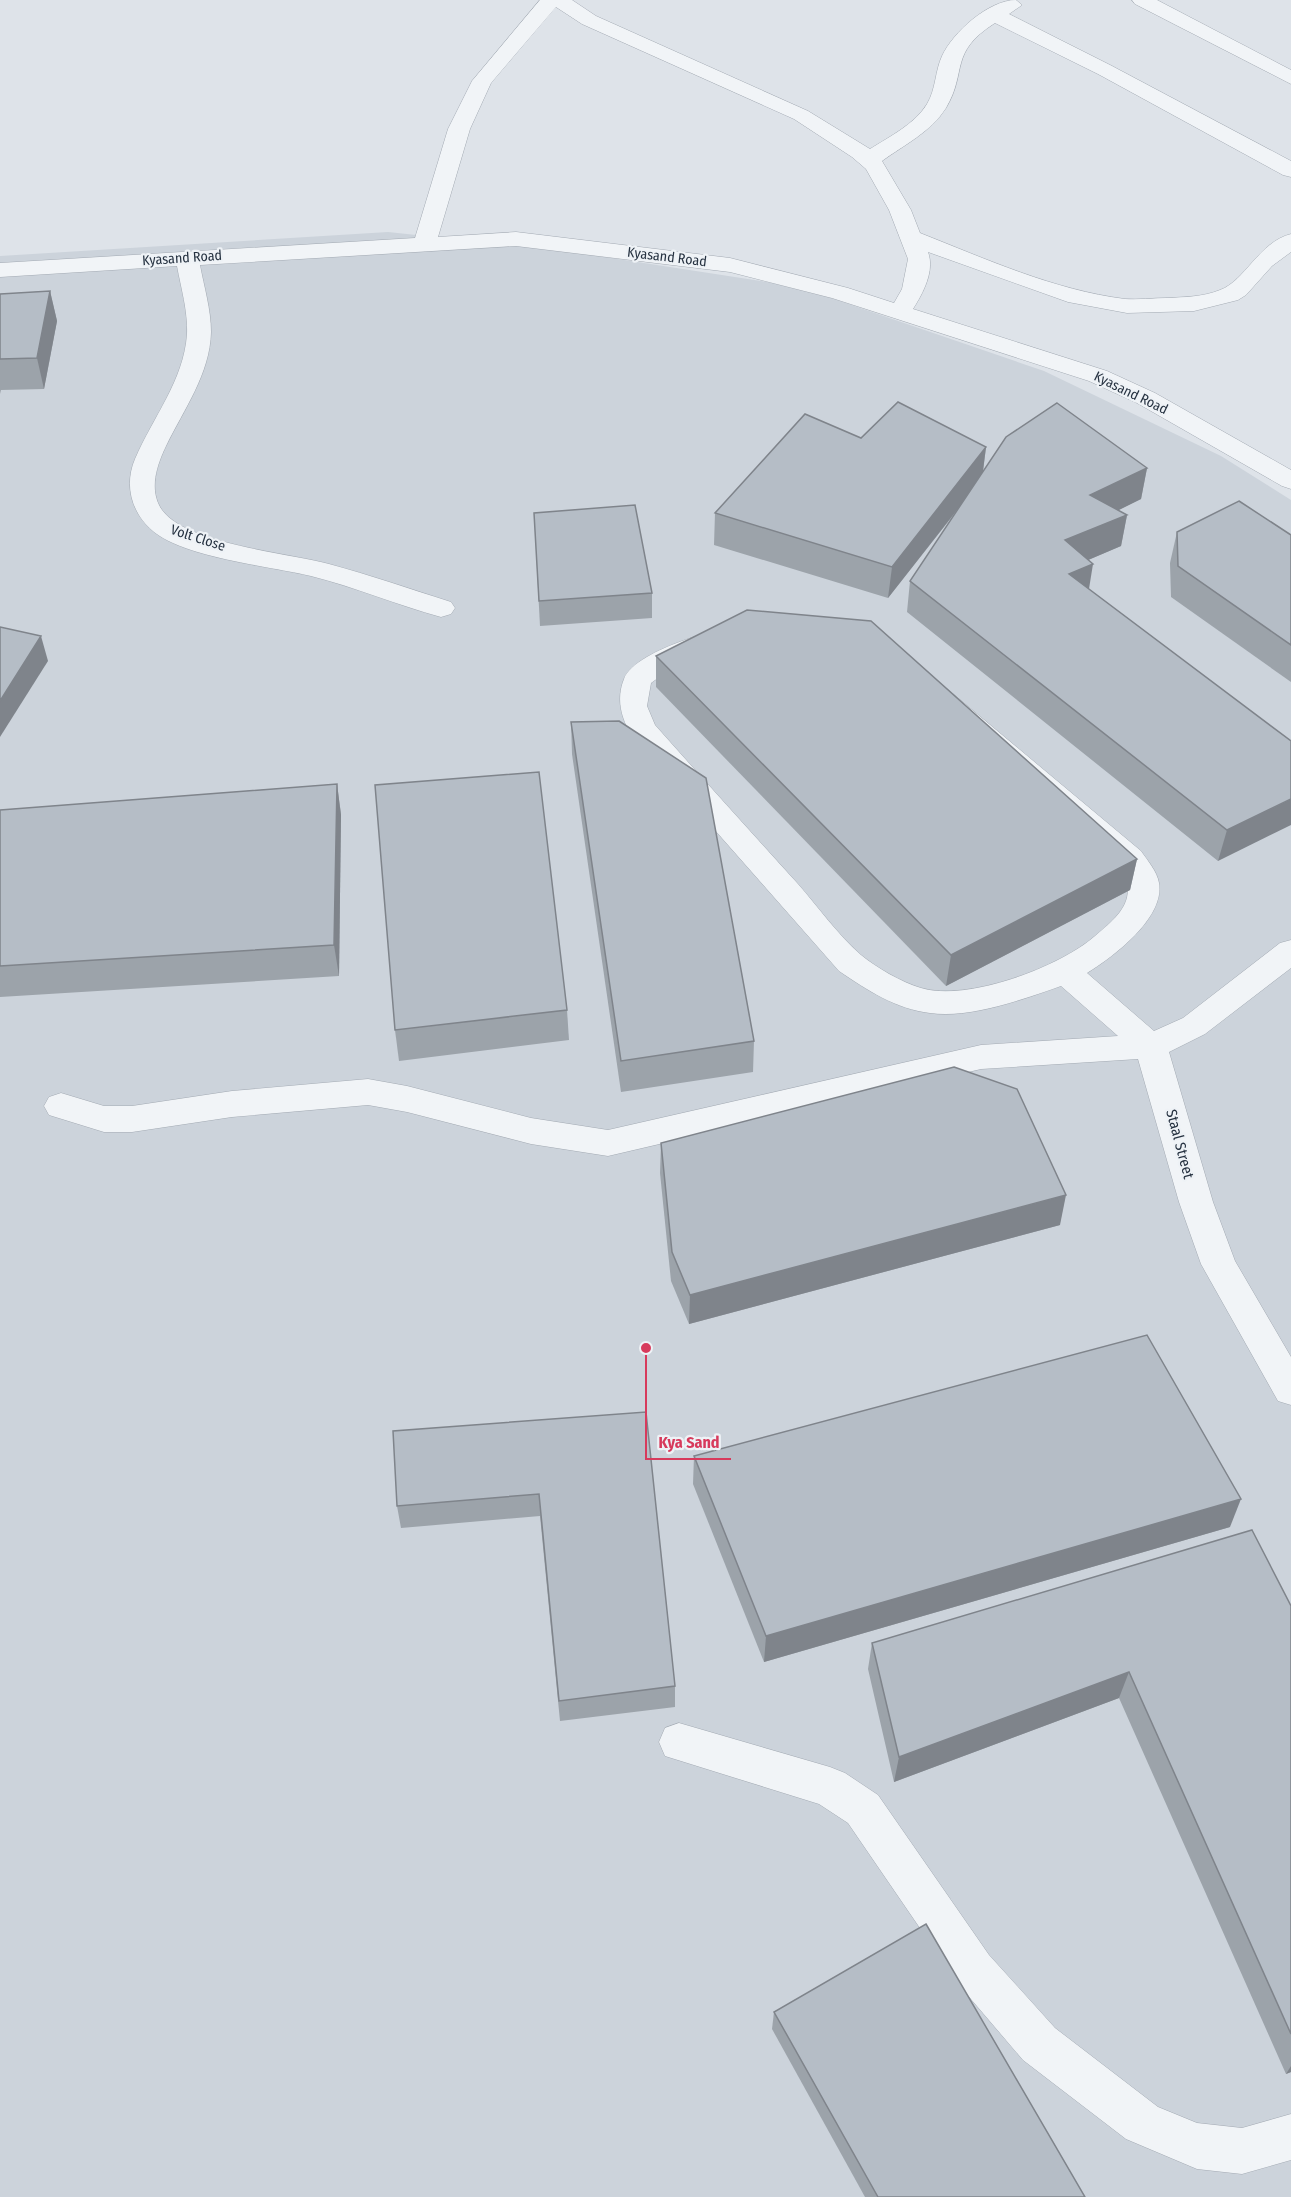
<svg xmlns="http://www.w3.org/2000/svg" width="1291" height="2197" font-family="'Fira Sans Condensed',sans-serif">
<rect width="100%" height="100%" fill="#dee3e9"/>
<polygon fill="#ccd3db" points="388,232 566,251 799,287 1044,371 1221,456 1291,500 1291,2197 0,2197 0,256"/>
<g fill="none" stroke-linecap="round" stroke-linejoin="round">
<g stroke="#a3aab3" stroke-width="1">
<g id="minor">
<path d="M540,0H572L596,16L808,111L870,149C889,137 915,124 927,104C936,89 935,71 942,56C953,32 989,0 1016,0L1022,5L1009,14L1112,66L1291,161V177L1283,175L1098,74L995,23C948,53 968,71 946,108C931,132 904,145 882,161L911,210L920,233C986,259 1054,290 1125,299C1138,300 1153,298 1166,298C1185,297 1203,297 1220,290C1245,281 1259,242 1291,234V252L1272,266L1246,295L1238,300L1194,311L1127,313L1068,302L928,252C935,271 923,293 913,309L1107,371L1155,393L1291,470V489L1282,486L1137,403L1089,381L832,298L730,272L516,246L200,265C204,287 211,309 211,332C210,374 184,409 166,446C157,465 148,490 162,510C186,544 288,553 329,564C370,575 410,589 451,602L455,608L451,614L441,617C397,605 355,587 311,576C269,566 187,558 154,532C131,513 124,485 135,459C153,417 184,380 187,334C188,311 181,288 177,266L0,277V263L415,238L448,129L472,81ZM556,7L582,24L794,119L852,157L866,169L889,210L908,259L902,289L894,303L848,288L730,258L516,232L438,237L470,129L491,83Z"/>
<polygon points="1132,0 1157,0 1291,70 1291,84 1135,4"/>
<path d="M761,620C818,622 852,627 904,653L1141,851C1147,860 1157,871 1159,883C1165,918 1113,957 1087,973L1154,1031L1183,1018L1280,943L1291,940V968L1205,1034L1169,1052L1213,1202L1235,1261L1291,1357V1405L1278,1401L1201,1264L1179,1202L1138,1059L981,1069L608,1156L531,1144L407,1112L368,1105L232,1117L132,1132H104L49,1115L44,1106L49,1097L61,1093L104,1106H132L232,1091L368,1079L407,1086L531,1118L608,1130L981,1045L1118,1036L1061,986C1024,999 969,1019 930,1013C896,1009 867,990 839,971L632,736C621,718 616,699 624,679C636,648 731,625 761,620ZM761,638L814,640L850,648L884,665L1119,865C1140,898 1120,915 1095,936C1060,967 967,1002 921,988C901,982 877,968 861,955C838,935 818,907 798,884C750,831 702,778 655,725L647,706L651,683C684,658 720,644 761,638Z"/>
<polygon points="679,1723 830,1767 845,1773 878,1795 989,1955 1055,2028 1158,2107 1197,2123 1242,2128 1291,2114 1291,2160 1242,2174 1197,2169 1126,2139 1023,2060 959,1985 848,1823 819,1804 665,1756 659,1742 665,1728"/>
</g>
</g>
<use href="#minor" fill="#f1f4f7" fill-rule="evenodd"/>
</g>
<g fill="#9ca3aa">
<polygon points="50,291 57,321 44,389 1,390 0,394 0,294"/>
<polygon points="861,438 986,447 983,472 1147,468 1141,499 1118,510 1127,515 1121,546 1088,560 1089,589 1291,741 1218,861 907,612 910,581 959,508 888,598 714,545 715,513"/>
<polygon points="534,513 652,593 652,618 540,626"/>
<polygon points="1177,532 1291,535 1291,682 1171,597 1170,563"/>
<polygon points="656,656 1137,859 1130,890 946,986 656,687"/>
<polygon points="571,722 754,1041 753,1072 621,1092 572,754"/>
<polygon points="337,784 341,815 339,976 0,997 0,810"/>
<polygon points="567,1010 569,1040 399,1061 395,1030"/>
<polygon points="661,1143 1060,1225 689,1324 671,1281 660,1173"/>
<polygon points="646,1412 675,1686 675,1707 560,1721 540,1516 401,1528 397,1506"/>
<polygon points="694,1456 1230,1527 764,1662 693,1484"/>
<polygon points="1291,1606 1291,2072 1286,2074 1119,1698 894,1782 868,1669 872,1643"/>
<polygon points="774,2012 1085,2197 865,2197 772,2029"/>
</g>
<g fill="#7f848b">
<polygon points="50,291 57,321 44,389 37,358"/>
<polygon points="986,447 982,478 888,598 892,567"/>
<polygon points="1147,468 1141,499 1085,527 1090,495"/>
<polygon points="1127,515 1121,546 1060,572 1065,540"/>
<polygon points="1093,564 1088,595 1069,574"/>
<polygon points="41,636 48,661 0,737 0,701"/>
<polygon points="337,784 341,815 339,976 334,945"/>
<polygon points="1291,799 1291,825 1218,861 1227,830"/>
<polygon points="1137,859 1130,890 946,986 951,955"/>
<polygon points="1066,1195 1060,1225 689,1324 690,1295"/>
<polygon points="1241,1499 1230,1527 764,1662 766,1636"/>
<polygon points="1129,1672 1119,1698 894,1782 899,1757"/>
<polygon points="1291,2066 1291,2072 1286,2074"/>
</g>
<g fill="#b5bdc6" stroke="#7f848b" stroke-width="1.5">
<polygon points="50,291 37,358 0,359 0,294"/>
<polygon points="898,402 986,447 892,567 715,513 805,414 861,438"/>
<polygon points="1057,403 1147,468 1090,495 1127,515 1065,540 1093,564 1069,574 1291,741 1291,799 1227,830 910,581 1006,437"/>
<polygon points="1239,501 1291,535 1291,645 1178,566 1177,532"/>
<polygon points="635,505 652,593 539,601 534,513"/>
<polygon points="747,610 871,621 1137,859 951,955 656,656"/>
<polygon points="0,627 41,636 0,701"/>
<polygon points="619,721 706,778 754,1041 621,1061 571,722"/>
<polygon points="539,772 567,1010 395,1030 375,785"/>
<polygon points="337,784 334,945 0,966 0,810"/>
<polygon points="954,1067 1017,1089 1066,1195 690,1295 672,1252 661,1143"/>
<polygon points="1147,1335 1241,1499 766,1636 694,1456"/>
<polygon points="646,1412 675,1686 559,1701 539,1494 397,1506 393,1431"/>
<polygon points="1252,1530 1291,1606 1291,2034 1129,1672 899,1757 872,1643"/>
<polygon points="926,1924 1085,2197 878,2197 774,2012"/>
</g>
<g text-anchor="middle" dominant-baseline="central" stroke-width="4.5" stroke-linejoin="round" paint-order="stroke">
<g font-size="14" fill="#263241" stroke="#eef2f6">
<text transform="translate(667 257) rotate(7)">Kyasand Road</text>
<text transform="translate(182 258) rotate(-4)">Kyasand Road</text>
<text transform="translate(1131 393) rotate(26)">Kyasand Road</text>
<text transform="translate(198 538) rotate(18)">Volt Close</text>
</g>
<g font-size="15" fill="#263241" stroke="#eef2f6">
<text transform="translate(1180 1144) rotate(75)">Staal Street</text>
</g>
</g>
<path fill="none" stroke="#d73a5c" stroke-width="2" d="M646 1348L646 1459H731"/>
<circle fill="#d73a5c" stroke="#eef2f6" stroke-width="2" cx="646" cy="1348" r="6"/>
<g font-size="16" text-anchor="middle" font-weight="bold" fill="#d73a5c" stroke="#eef2f6" stroke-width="4.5" stroke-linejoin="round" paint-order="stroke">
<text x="689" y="1448">Kya Sand</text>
</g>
</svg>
